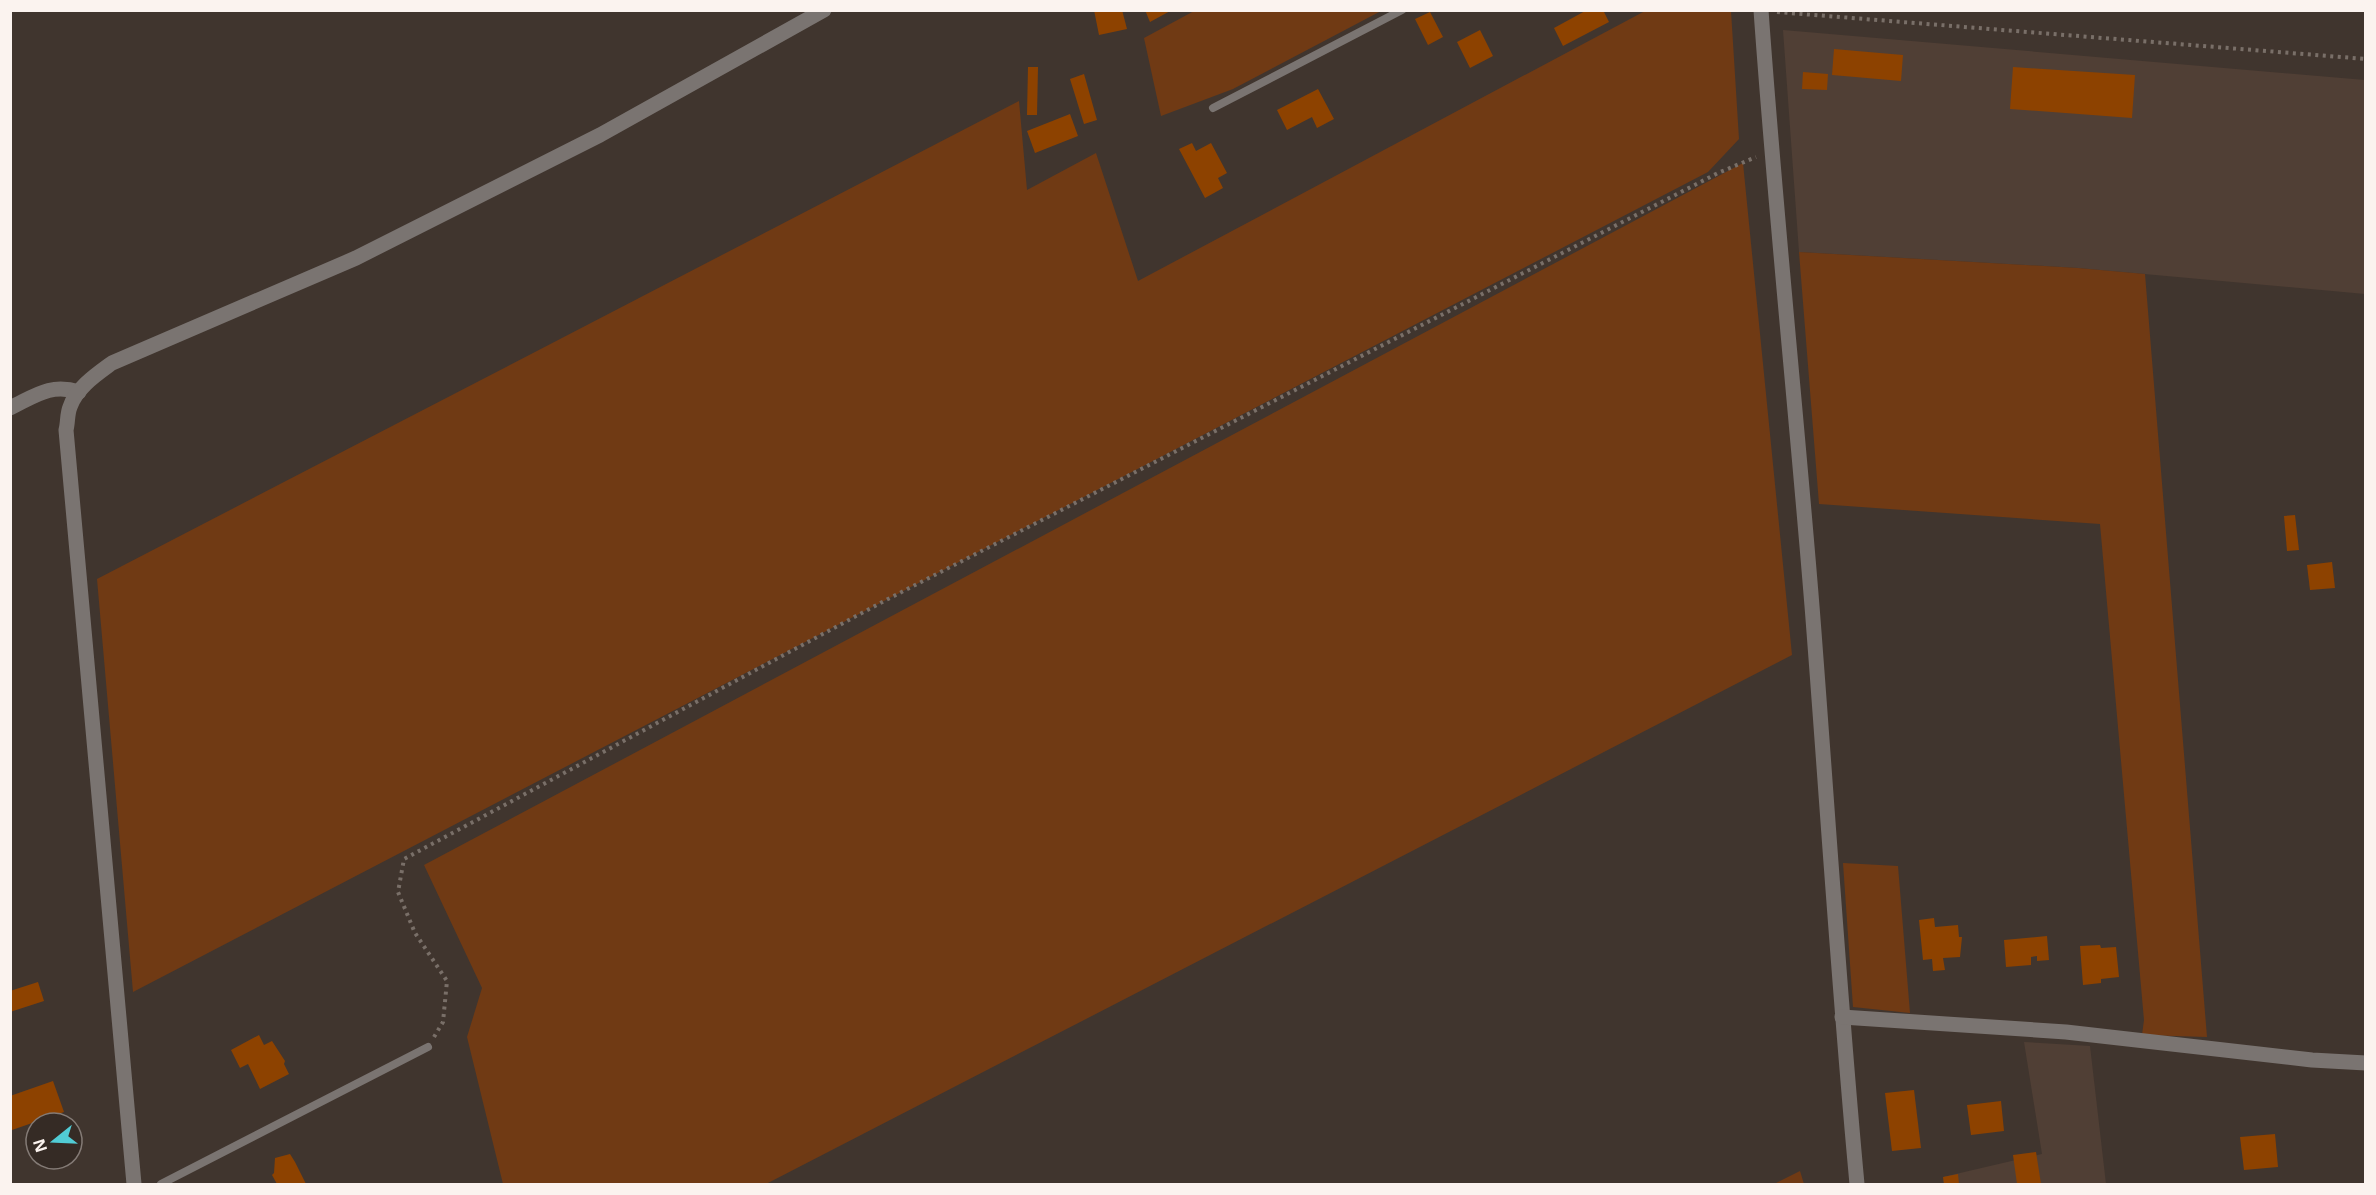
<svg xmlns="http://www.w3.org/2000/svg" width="2376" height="1195" font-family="'Noto Sans',sans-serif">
<rect width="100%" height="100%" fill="#40352e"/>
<g fill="#503f35">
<polygon points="1783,30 2365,80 2365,294 2078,268 1799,252"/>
<polygon points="2024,1042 2090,1046 2106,1184 1944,1184 1943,1177 2042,1154"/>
</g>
<g fill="#703a14">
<polygon points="1196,10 1381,10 1381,11 1233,89 1161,116 1144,38"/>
<polygon points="1645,11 1731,11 1739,139 1708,172 133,992 97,579 1019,101 1027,190 1096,153 1138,281"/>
<polygon points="1743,163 1792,655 766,1184 503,1184 467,1037 482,988 424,865"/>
<polygon points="1799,252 2078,268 2145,274 2207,1037 2142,1035 2144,1020 2100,524 1819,504"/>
<polygon points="1843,863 1898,866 1910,1013 1853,1007"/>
<polygon points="1800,1171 1804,1184 1774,1184"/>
</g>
<g fill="#8d4200">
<polygon points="1094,10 1122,10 1127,29 1099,35"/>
<polygon points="1145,10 1172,10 1150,22"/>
<polygon points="1587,10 1603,10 1609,22 1563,46 1554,28"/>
<polygon points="1430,12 1443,37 1428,45 1415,19"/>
<polygon points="1480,30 1493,56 1470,68 1457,42"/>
<polygon points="1834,49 1903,55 1901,81 1832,75"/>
<polygon points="1028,67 1038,67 1037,115 1027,115"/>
<polygon points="2013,67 2135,75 2132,118 2010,109"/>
<polygon points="1803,72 1828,74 1827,90 1802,89"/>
<polygon points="1084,74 1097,120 1084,124 1070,79"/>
<polygon points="1318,89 1334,119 1317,128 1312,117 1287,130 1277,110"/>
<polygon points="1070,114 1078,136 1035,153 1027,131"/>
<polygon points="1192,143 1196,151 1211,143 1227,173 1218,178 1223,188 1205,198 1179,149"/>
<polygon points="2295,515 2299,550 2287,551 2284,516"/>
<polygon points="2332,562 2335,588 2310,590 2307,565"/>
<polygon points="1934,918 1935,927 1958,925 1959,937 1962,937 1960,957 1943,958 1945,970 1933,971 1932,959 1923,960 1919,920"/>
<polygon points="2047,936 2049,960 2037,961 2037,956 2031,957 2031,965 2006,967 2004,940"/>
<polygon points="2100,945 2101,948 2116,947 2119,977 2101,979 2101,983 2083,985 2080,946"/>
<polygon points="38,982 44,1001 10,1012 10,991"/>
<polygon points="259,1035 264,1045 272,1041 285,1061 284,1064 289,1074 260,1089 248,1064 240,1068 231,1050"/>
<polygon points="53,1081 64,1112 12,1130 10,1096"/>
<polygon points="1914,1090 1921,1148 1892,1151 1885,1093"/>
<polygon points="2001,1101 2004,1131 1971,1135 1967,1105"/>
<polygon points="2275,1134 2278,1167 2244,1170 2240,1137"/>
<polygon points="2036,1152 2041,1184 2017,1184 2013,1155"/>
<polygon points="290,1154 295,1162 306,1184 277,1184 272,1175 274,1173 275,1158"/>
<polygon points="1958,1174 1959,1184 1944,1184 1943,1177"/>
</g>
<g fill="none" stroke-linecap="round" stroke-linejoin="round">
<g stroke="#796f68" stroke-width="4" stroke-dasharray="3 4.5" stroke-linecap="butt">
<polyline points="1777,12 2366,59"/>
<polyline points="434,1037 443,1022 447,981 415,933 398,892 404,859 886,600 1718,173 1756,157"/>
</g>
<g stroke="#7a7471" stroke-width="8">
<polyline points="1213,108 1402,10"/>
<polyline points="161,1184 428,1047"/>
</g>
<g stroke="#7a7471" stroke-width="15">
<path d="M1761,10C1775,209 1796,408 1812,606C1827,799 1839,992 1857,1184"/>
<path d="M10,408C35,396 50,383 79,392"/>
<polyline points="1842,1017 2066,1032 2312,1060 2366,1063"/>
<path d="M134,1184L66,430C68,423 67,414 70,407C76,388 97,374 112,363L356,258L600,135L824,10"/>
</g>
</g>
<rect width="2376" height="1195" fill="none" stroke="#fbf3ef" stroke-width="24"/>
<g transform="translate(54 1141) rotate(252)"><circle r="28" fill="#352b25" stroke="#847b76" stroke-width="1.5"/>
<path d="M0-4.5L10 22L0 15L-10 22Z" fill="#51ccd5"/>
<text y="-9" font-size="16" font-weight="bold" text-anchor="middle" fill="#fbf3ef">N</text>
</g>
</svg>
